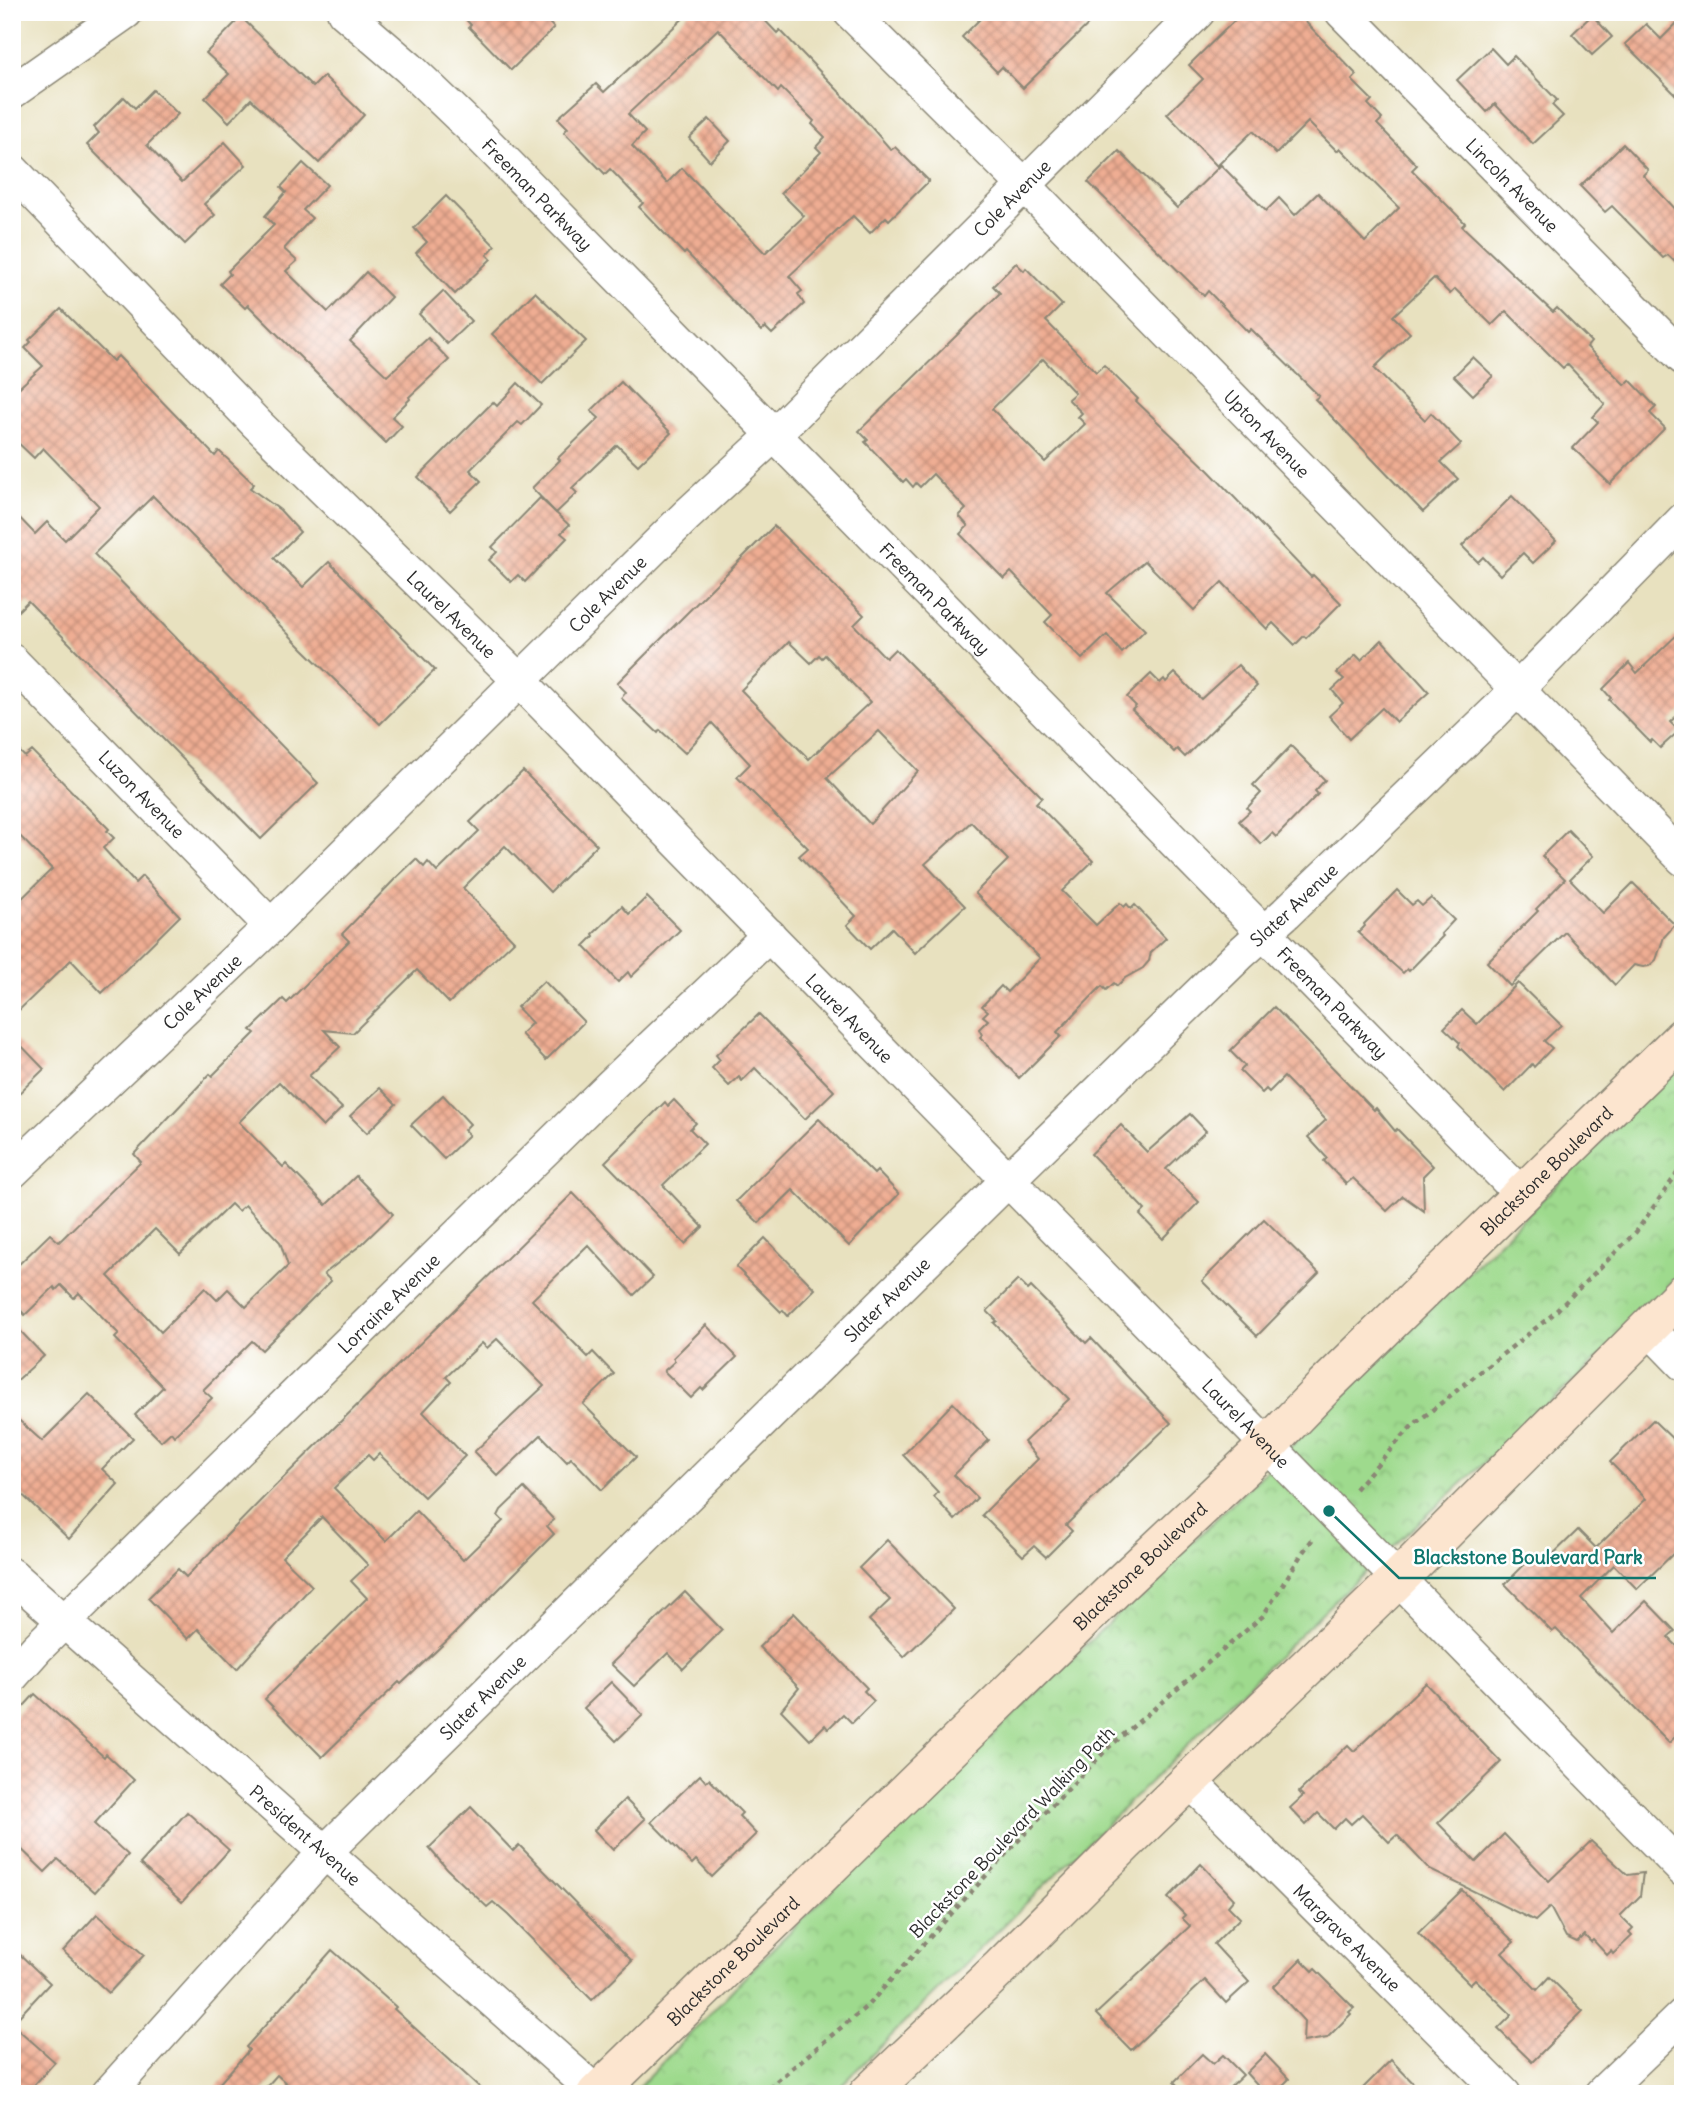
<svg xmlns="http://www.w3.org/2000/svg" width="1695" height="2106" font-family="Delius,sans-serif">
<defs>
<pattern id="park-crowns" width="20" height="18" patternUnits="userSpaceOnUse" patternTransform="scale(1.75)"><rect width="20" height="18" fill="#9eda8d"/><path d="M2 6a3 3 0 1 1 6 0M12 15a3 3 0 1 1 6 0" fill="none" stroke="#88bb7a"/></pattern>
<pattern id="building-cross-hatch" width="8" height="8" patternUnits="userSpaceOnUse" patternTransform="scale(1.75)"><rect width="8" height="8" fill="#efad93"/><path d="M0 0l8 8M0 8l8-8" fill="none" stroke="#c28d78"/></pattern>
</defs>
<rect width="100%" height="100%" fill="#fff"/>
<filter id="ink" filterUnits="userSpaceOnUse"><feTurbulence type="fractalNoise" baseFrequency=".0143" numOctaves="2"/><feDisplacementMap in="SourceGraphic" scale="14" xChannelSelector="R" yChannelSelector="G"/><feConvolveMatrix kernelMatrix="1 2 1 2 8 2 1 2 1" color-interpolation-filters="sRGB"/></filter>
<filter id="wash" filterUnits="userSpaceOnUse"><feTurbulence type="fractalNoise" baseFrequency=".00686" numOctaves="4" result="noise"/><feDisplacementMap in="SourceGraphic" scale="28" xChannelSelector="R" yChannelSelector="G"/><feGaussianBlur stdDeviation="1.57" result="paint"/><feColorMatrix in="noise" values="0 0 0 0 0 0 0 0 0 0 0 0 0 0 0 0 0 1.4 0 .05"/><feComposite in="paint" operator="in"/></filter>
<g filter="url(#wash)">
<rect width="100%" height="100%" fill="#e8e1bf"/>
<polygon fill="url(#park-crowns)" stroke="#64825c" stroke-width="2" points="1683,1061 1683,1275 1640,1320 1339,1596 832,2094 632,2094 772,1949 1313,1425"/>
<g id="blocks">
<g fill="url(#building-cross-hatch)" fill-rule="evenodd">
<polygon points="459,12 539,12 554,28 511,70 469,27 471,25"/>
<path d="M690,12H757L777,33L780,30L852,105L891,150L895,147L929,181L889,220L886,217L870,233L853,216L789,276L802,291L798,294L804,304L772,334L765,327L761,331L686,252L684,254L639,207L643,203L610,169L605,174L564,132L568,128L558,118L596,84L604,92ZM718,29L778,92L781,88L814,121L812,124L825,137L816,147L821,152L781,193L804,216L765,253L682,168L667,183L632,146L645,132L628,114Z"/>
<polygon points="987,12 1101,12 1023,88 1002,67 997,72 962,37"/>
<polygon points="1243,12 1296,12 1357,75 1352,80 1372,100 1368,104 1382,119 1377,124 1417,165 1412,170 1465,223 1462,226 1553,312 1557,308 1591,342 1587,347 1625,385 1630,380 1656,407 1650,413 1665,428 1610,484 1573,448 1598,422 1593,417 1605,404 1567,364 1563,368 1506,311 1492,325 1455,289 1450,294 1434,278 1393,316 1410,333 1374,368 1425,420 1431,413 1461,444 1441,462 1458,479 1423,512 1315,399 1319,396 1251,329 1248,332 1208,291 1204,296 1088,182 1119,151 1177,208 1221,165 1266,211 1279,198 1295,215 1318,193 1365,242 1399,208 1340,148 1337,151 1308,122 1276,154 1253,131 1217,166 1167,114 1203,79 1189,65"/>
<polygon points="1592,15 1612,37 1592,55 1572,34"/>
<polygon points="241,17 313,87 324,76 364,115 319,163 251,99 229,122 205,98 229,74 206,53"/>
<polygon points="1683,17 1683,102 1625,44 1646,24 1661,39"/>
<polygon points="1491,48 1506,64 1514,56 1557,100 1552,105 1563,116 1533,144 1495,104 1487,112 1457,80"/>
<polygon points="153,90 178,114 147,145 182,182 225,142 246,165 204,204 215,215 185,244 87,145 99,133 94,127 124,97 135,108"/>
<polygon points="709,119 730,141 710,161 689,138"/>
<polygon points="1623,144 1648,170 1643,175 1683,217 1683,270 1668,255 1663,258 1612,206 1605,212 1580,186"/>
<polygon points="303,163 327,185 303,210 312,218 284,249 297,261 286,271 328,312 366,272 391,297 350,341 387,376 428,338 449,360 409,397 410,399 392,417 402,426 386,443 248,305 245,308 220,284 230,274 228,271 274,225 265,216 286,192 281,187"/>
<polygon points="446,196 495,246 487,255 491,259 455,294 416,253 427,242 414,228"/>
<path d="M1016,263L1024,271L1026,268L1062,305L1046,321L1096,372L1104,365L1138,399L1136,401L1207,469L1311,577L1313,575L1341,603L1306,638L1304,636L1295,645L1273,623L1267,629L1222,582L1194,610L1145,561L1107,593L1145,630L1122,653L1107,635L1082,659L1045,622L1052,615L1011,572L1004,579L960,534L968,526L959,516L966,509L933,474L920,487L916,483L913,487L906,479L903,482L865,442L868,440L859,431L1000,293L993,286ZM1043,359L1075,393L1068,399L1082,413L1078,417L1085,424L1045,462L992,409Z"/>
<polygon points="443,291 471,321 447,344 419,314"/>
<polygon points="535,292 586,341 542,384 492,334"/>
<polygon points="61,309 113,361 118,356 215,456 219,451 254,484 250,488 280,510 300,532 274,558 303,587 329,562 435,670 380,724 303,649 153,496 94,554 318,783 261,839 28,601 12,617 12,510 35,534 47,522 65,540 99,506 43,448 34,458 12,437 12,394 43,366 25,348 31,342 29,340"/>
<polygon points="1473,357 1493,376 1473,395 1454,376"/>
<polygon points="621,382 671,433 638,465 617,445 572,488 577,493 556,513 532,488 560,460 558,458 599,418 591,411"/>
<polygon points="518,383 541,405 522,425 518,422 470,470 481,481 450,511 418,477 493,402 497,406"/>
<polygon points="1512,496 1556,541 1533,563 1523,553 1500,575 1483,557 1478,562 1462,546"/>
<polygon points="540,498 569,525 561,533 567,538 525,582 518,575 511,582 489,560 497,552 492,547"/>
<path d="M774,526L864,615L854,625L886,658L895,649L1042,797L1036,803L1093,861L1062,891L1096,925L1120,903L1124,907L1127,904L1131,909L1135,905L1166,938L1151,952L1149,961L1143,968L1125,978L1117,986L1114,983L1106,990L1102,986L1057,1032L1061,1036L1019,1078L980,1037L982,1035L979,1029L988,1020L983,1016L988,1011L982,1006L1001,986L1007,992L1040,958L975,893L1008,860L971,822L925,864L965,906L915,953L892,928L870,949L847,925L856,916L799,856L808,848L737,777L750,764L712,723L685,753L660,730L658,733L621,698L626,692L617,683ZM789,642L811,663L819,655L822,658L825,655L870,702L809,759L741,690ZM879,731L918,771L870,824L827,778Z"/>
<polygon points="1683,629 1683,710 1670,722 1679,731 1660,748 1652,740 1650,742 1609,700 1611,698 1603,689 1629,663 1637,673"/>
<polygon points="1382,640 1429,692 1396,722 1382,708 1349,739 1329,716 1343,703 1332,690 1344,679 1337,673 1356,655 1361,660"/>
<polygon points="1238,665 1257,686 1185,757 1177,749 1174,752 1132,710 1136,706 1127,697 1151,674 1160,683 1164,679 1166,682 1175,673 1201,699"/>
<polygon points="12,744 25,757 32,751 109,829 107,831 114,838 103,848 135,883 142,876 180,916 102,993 71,960 12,1017 12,908 52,869 12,828"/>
<polygon points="1291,746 1325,780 1315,791 1318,794 1276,837 1272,833 1261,844 1239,821 1250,811 1247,808 1261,793 1253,785"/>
<path d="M523,771L597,845L550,892L505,846L463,888L514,941L449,1003L417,970L353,1033L324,1030L340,1047L309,1076L342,1108L323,1127L279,1082L239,1122L283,1167L286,1164L326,1205L356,1176L393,1214L362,1244L324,1274L331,1281L262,1350L252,1341L203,1390L212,1398L174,1436L171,1432L161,1441L135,1415L163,1387L115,1338L119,1334L79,1293L74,1298L61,1285L56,1290L54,1287L25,1315L12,1301V1271L50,1234L59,1242L141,1162L134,1154L210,1074L212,1076L255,1033L251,1030L283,999L287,1003L349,941L342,934L394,880L416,859L424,867L428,862L437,872L479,831L470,822ZM231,1204L238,1211L245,1205L280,1242L288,1266L246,1307L228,1289L217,1300L205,1288L161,1332L108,1276L155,1229L180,1254Z"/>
<polygon points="1568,830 1593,856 1570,879 1603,913 1633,883 1675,925 1664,937 1656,960 1649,966 1643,967 1634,965 1615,985 1565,932 1510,986 1487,962 1538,911 1536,909 1565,879 1542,856"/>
<polygon points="1397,890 1412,905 1417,901 1422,906 1431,898 1454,920 1441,934 1443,936 1409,971 1407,969 1403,973 1358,933 1365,926 1364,924"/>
<polygon points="647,897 680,930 631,977 628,972 618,982 584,946 594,936 593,934 622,906 629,914"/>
<polygon points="544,981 584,1022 546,1060 521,1034 532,1023 517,1007"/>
<polygon points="1518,983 1561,1025 1544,1041 1552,1048 1534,1067 1532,1064 1505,1092 1458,1046 1460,1043 1444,1028 1462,1010 1477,1024"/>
<polygon points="1274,1007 1374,1110 1376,1108 1395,1131 1397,1129 1433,1166 1423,1176 1424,1211 1403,1196 1387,1211 1353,1178 1346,1184 1324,1161 1327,1158 1308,1137 1326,1120 1284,1077 1269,1092 1266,1089 1262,1093 1240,1071 1245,1066 1230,1051"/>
<polygon points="759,1014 834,1091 805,1119 755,1068 742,1081 739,1077 729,1086 712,1068 720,1060 716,1055"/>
<polygon points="12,1036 44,1069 12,1100"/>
<polygon points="380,1088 396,1104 367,1133 350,1116"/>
<polygon points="443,1095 470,1124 464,1130 469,1135 444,1159 411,1125"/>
<polygon points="674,1100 696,1123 690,1129 705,1144 663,1185 703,1227 685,1244 605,1162 665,1102 668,1106"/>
<polygon points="1190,1114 1206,1131 1166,1169 1199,1202 1163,1239 1140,1215 1145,1210 1091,1154 1121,1125 1147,1152"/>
<polygon points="819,1119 874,1174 877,1171 899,1194 849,1246 793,1190 759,1223 736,1201"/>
<polygon points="573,1193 653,1277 634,1295 588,1245 532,1300 588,1357 593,1352 614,1374 583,1404 636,1457 602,1490 571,1458 567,1462 541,1435 498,1476 474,1452 544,1386 497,1339 487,1348 482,1343 446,1377 451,1382 423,1412 465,1456 424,1497 379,1454 373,1460 368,1455 334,1488 386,1541 416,1511 463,1560 503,1521 498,1516 501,1510 524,1488 554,1520 547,1526 554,1534 453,1635 401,1684 399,1682 322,1757 265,1699 367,1598 351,1581 368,1565 322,1517 282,1557 312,1586 237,1669 198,1629 188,1639 148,1598 178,1569 186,1577 272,1489"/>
<polygon points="1264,1219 1319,1273 1257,1336 1202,1281"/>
<polygon points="765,1238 815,1289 788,1316 783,1310 781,1312 736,1267"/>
<polygon points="1018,1280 1028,1290 1031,1287 1086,1343 1091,1338 1171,1423 1066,1525 1072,1531 1046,1557 1034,1546 1023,1556 982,1515 1038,1459 1024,1442 1069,1399 994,1323 997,1321 987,1311"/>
<polygon points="12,1322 44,1356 12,1385"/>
<polygon points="706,1325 737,1357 703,1390 701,1388 691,1398 664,1371 675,1361 673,1358"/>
<polygon points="89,1394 133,1438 102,1469 118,1484 69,1539 12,1485 12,1414 42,1441"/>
<polygon points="953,1403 989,1440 954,1475 977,1498 955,1520 934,1497 938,1492 903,1455"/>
<polygon points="1653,1420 1683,1449 1683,1544 1637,1589 1614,1565 1581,1598 1613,1633 1646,1601 1675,1631 1668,1637 1683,1652 1683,1729 1669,1743 1556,1629 1552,1632 1505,1584 1536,1553 1545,1562 1578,1530 1596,1548 1646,1499 1610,1462"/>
<polygon points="887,1540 954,1609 904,1657 869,1620 890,1600 859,1568"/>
<polygon points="685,1592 722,1630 683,1669 668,1653 634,1686 611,1664"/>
<polygon points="794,1613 867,1688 864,1691 874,1701 852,1723 843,1714 828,1729 825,1725 810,1740 781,1710 799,1688 759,1647"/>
<polygon points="611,1682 643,1715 616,1741 584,1708"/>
<polygon points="1426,1683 1501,1762 1438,1823 1476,1862 1504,1834 1549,1881 1591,1841 1628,1875 1643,1873 1640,1896 1620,1916 1633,1929 1629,1933 1632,1936 1613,1954 1611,1951 1607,1955 1593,1940 1591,1942 1584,1935 1577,1942 1566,1937 1550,1907 1535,1921 1430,1870 1397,1835 1389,1842 1362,1814 1351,1824 1345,1818 1334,1829 1318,1813 1306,1825 1290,1808 1303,1796 1299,1792 1348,1745 1354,1751"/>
<polygon points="35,1694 104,1757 106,1754 134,1780 94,1824 128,1855 95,1892 58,1859 45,1872 12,1840 12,1719"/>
<polygon points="700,1775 706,1782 709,1779 742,1813 739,1816 756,1834 712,1877 696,1860 692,1864 651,1822"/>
<polygon points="625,1799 645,1819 613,1850 594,1830"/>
<polygon points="471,1807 513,1851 519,1845 632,1961 592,2000 508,1915 493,1902 487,1907 447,1869 429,1848"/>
<polygon points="187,1812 229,1850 182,1902 140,1864"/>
<polygon points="1201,1864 1234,1899 1228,1906 1240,1918 1214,1944 1249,1982 1226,2003 1205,1980 1131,2050 1096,2014 1190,1926 1182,1918 1185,1915 1168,1898"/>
<polygon points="1462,1890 1514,1942 1502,1953 1537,1990 1549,1977 1583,2011 1532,2062 1498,2029 1512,2015 1475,1979 1470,1984 1418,1933"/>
<polygon points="97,1914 144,1955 109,1993 63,1951"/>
<polygon points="12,1947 50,1983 12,2024 55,2062 27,2093 12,2079"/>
<polygon points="332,1950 396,2007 394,2009 487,2094 298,2094 277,2075 260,2094 210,2094 249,2050 246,2047"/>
<polygon points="1301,1959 1313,1971 1315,1969 1354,2008 1349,2012 1351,2014 1327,2038 1303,2042 1304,2021 1273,1987"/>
<polygon points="1202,2054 1213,2064 1223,2055 1243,2075 1223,2094 1186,2094 1174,2082"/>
<polygon points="1265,2054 1289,2079 1274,2094 1265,2094 1246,2073"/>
<polygon points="1391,2060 1424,2094 1357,2094"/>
</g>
</g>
</g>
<g filter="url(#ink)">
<use href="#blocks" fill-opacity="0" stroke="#8a8675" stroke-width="2"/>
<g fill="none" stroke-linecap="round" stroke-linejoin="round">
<g stroke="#8a8675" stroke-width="36">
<g id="minor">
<path id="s1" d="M344,12L409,68L479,135L1521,1194"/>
<path id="s2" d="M850,12L1024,185L1683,859"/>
<path id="s3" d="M1342,12L1683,358"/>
<polyline points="12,92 126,12"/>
<path id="s4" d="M12,170L257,424L520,681L1683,1870"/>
<path id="s5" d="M12,661L271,926"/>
<path id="s6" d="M12,1172L271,926L686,516L774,435L1198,12"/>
<polyline points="1647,1327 1683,1364"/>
<path id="s7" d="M12,1575L598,2094"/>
<path id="s8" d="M12,1676L37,1648L610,1086L769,935"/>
<path id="s9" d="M1190,1781L1504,2094"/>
<path id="s10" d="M108,2094L325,1852L1009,1179L1240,954L1286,913L1495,712L1683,520"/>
<polyline points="1601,2094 1683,2015"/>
</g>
</g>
<g stroke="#8a8675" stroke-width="41">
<g id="secondary">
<path id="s11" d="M596,2094L1119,1585L1268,1445L1324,1387L1683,1037"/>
<polyline points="868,2094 1001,1967 1125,1843 1397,1580 1683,1293"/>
</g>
</g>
<g stroke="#8a8675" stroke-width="4.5" stroke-dasharray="5 5" stroke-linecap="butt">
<polyline points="1355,1489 1412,1426 1551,1316 1636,1232 1683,1165"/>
<polyline points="761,2094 867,2006 1014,1845 1109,1747 1263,1616 1303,1552 1315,1536"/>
</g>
<use href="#minor" stroke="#fff" stroke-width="33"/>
<use href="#secondary" stroke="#fce5cf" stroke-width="38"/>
</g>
</g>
<g text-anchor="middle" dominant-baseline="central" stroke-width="5" stroke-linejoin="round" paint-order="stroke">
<g font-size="18" fill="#2b2b2b" stroke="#fff">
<text stroke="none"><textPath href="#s3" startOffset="243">Lincoln Avenue</textPath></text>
<text stroke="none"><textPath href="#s1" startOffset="266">Freeman Parkway</textPath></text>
<text stroke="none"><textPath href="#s6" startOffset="1396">Cole Avenue</textPath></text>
<text stroke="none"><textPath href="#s2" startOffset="593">Upton Avenue</textPath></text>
<text stroke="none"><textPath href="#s6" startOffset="830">Cole Avenue</textPath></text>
<text stroke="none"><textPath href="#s1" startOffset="833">Freeman Parkway</textPath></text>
<text stroke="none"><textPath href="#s4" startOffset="625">Laurel Avenue</textPath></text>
<text stroke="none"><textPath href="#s5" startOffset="186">Luzon Avenue</textPath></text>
<text stroke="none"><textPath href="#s10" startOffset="1680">Slater Avenue</textPath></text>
<text stroke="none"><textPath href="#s6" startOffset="262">Cole Avenue</textPath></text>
<text stroke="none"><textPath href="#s1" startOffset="1400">Freeman Parkway</textPath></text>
<text stroke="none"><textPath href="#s4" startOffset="1192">Laurel Avenue</textPath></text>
<text stroke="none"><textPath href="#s11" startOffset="1325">Blackstone Boulevard</textPath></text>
<text stroke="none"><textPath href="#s10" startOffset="1113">Slater Avenue</textPath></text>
<text stroke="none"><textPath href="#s8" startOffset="530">Lorraine Avenue</textPath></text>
<text stroke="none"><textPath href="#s4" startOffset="1759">Laurel Avenue</textPath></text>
<text stroke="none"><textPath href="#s11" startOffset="758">Blackstone Boulevard</textPath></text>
<text stroke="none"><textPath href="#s10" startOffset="546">Slater Avenue</textPath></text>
<text transform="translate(1012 1832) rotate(-46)">Blackstone Boulevard Walking Path</text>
<text stroke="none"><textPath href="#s7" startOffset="392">President Avenue</textPath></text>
<text stroke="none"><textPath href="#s9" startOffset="222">Margrave Avenue</textPath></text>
<text stroke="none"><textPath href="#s11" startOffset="191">Blackstone Boulevard</textPath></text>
</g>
</g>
<path fill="none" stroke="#0f766e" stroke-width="2.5" d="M1329 1511L1399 1578H1656"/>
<circle fill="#0f766e" stroke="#fff" stroke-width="2.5" cx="1329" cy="1511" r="7"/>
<g font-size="19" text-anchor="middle" font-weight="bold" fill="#0f766e" stroke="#fff" stroke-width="5" stroke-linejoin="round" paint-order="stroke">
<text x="1528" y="1564">Blackstone Boulevard Park</text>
</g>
<rect width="1695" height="2106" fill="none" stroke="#fff" stroke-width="42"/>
</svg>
